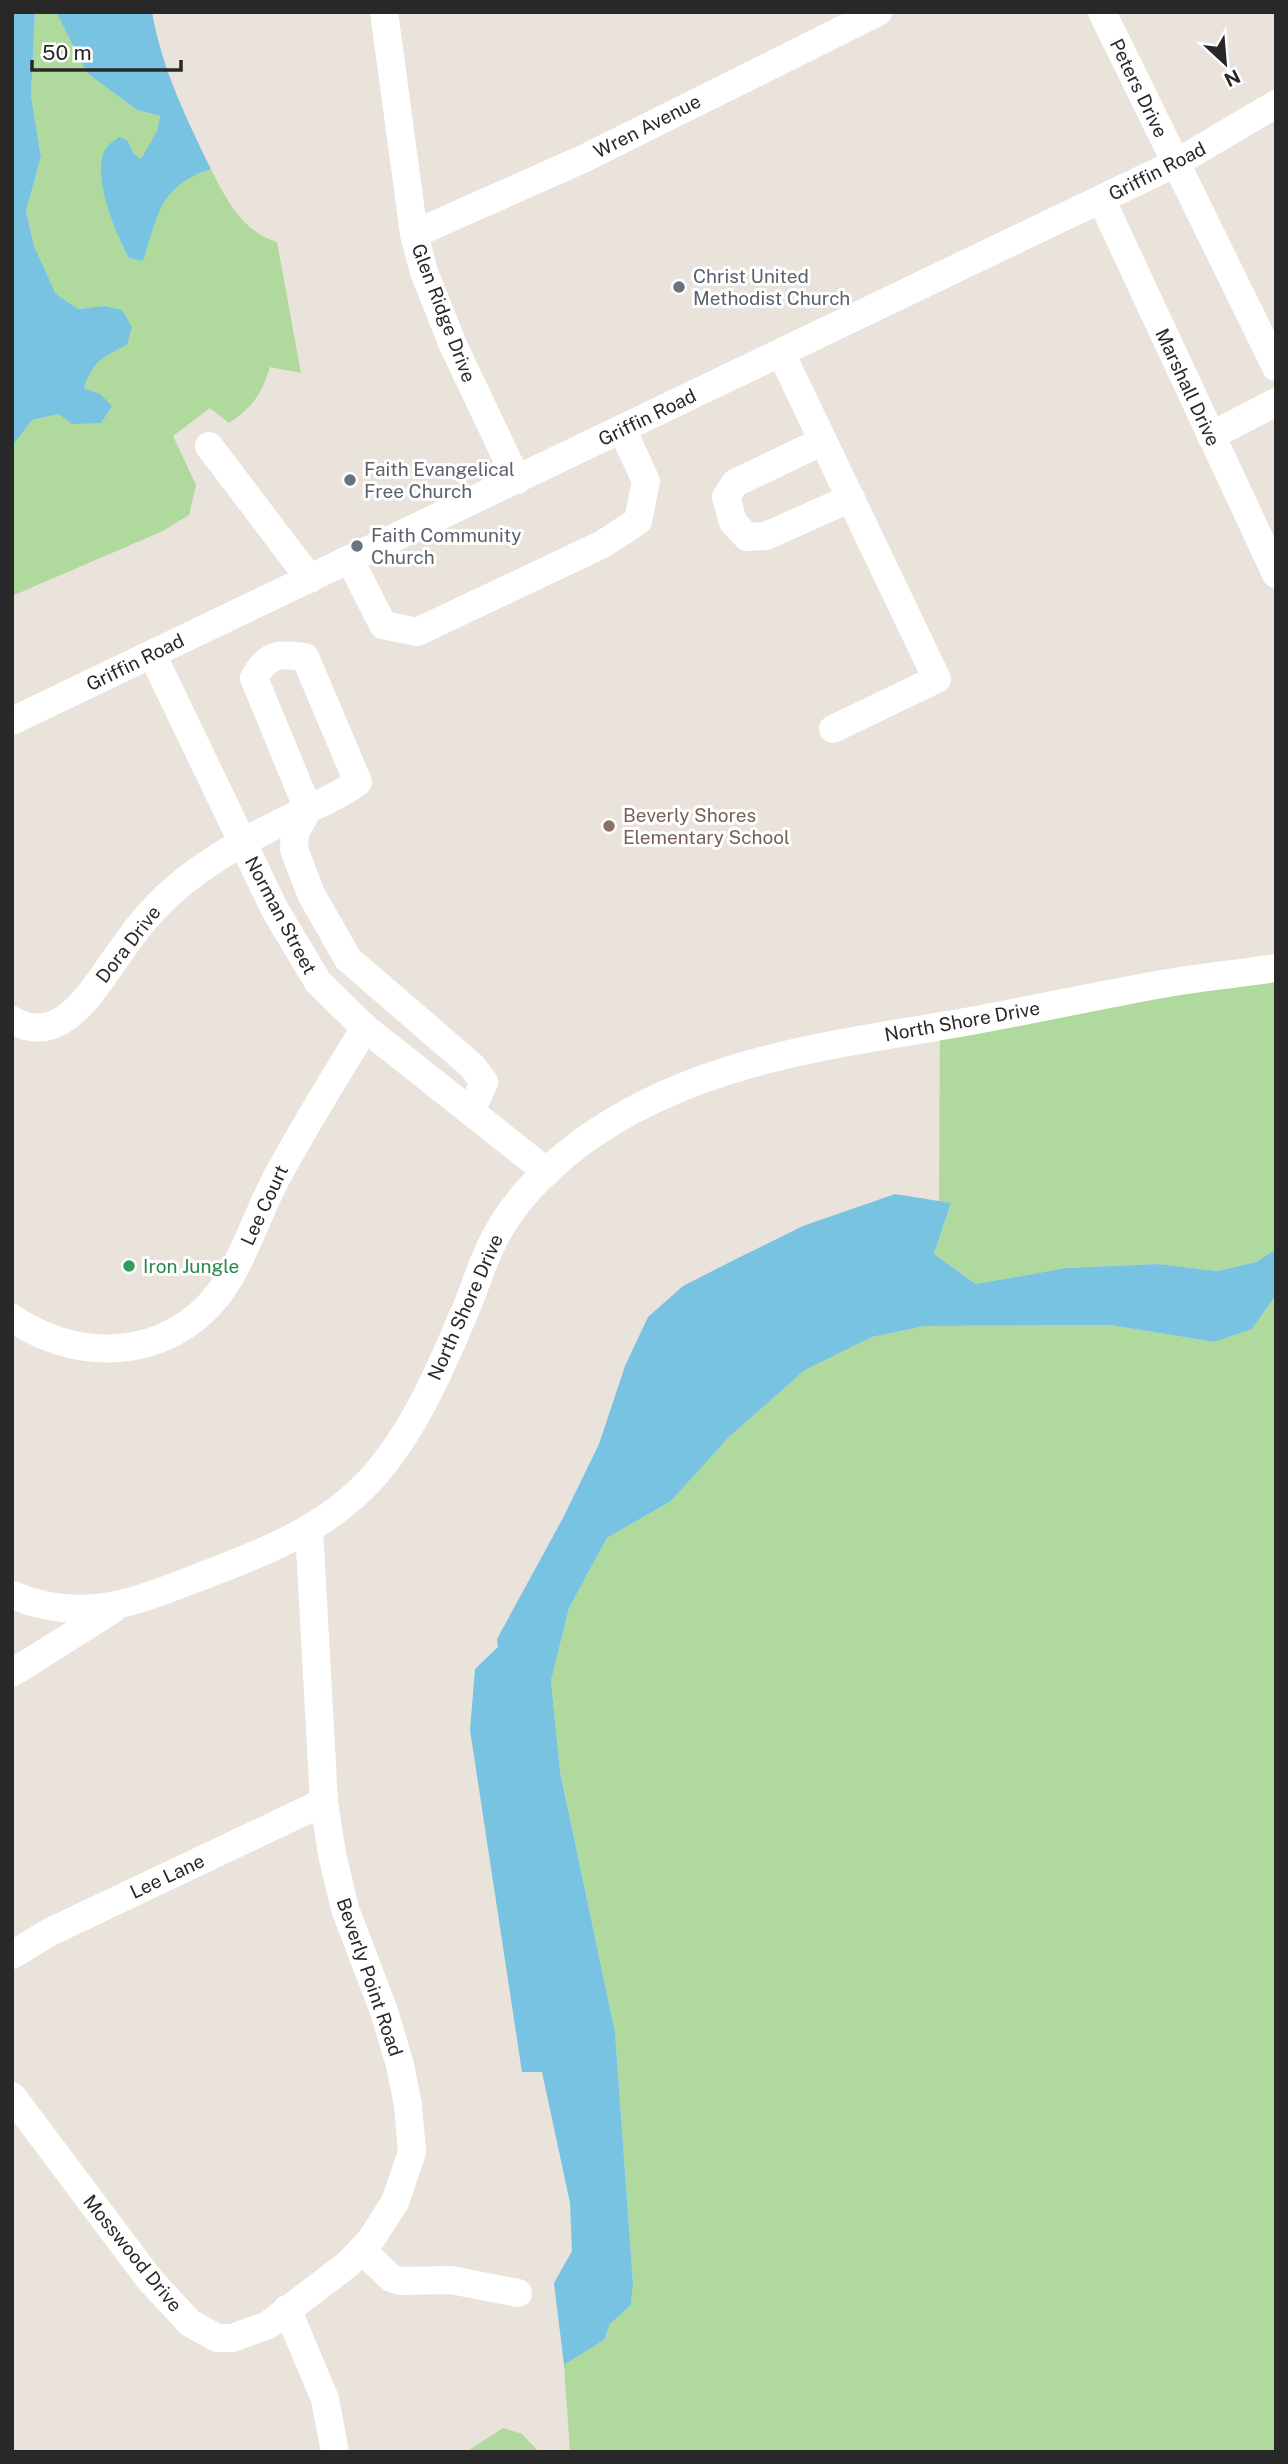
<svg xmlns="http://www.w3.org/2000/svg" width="1288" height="2464" font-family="'Public Sans',sans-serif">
<rect width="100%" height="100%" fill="#e9e3db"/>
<g fill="#b0da9d">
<path d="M35,12H56L87,73L137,110L160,116L157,131L141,160L134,154L127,140C115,192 101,209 129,258L143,261C156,213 160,186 211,169C225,198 244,233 277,242L301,373L270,367C262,394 252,408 229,423L210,408L173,436L196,485L189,515L163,531L12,596V455L15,442L31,420L59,414L100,394L84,388C92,363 103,356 126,345L104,306L78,309L56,294L34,246L26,211L41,157L31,96Z"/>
<polygon points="1276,954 1276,1249 1256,1262 1217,1271 1159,1264 1066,1268 976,1284 934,1254 951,1204 939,1202 940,1014"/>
<polygon points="1276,1295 1276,2452 570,2452 564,2365 604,2340 610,2324 631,2305 633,2283 615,2032 560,1770 551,1681 569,1608 607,1538 671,1501 729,1437 805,1370 872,1337 925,1326 1112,1325 1214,1342 1252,1329"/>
<polygon points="503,2428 522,2434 539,2452 435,2452 466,2452"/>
</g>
<g fill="#78c3e1">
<path d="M12,12H35L31,96L41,157L26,211L34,246L56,294L78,309L104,306L122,310L132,327L127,345C103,356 92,363 84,388L100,394L112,406L101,423L72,424L59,414L32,420L15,442L12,455Z"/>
<path d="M56,12H152C162,69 186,118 211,169C158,187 159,214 143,261L129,258C116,236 90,172 106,148C109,144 115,140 119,137L127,140L134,154L141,159L157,131L160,116L137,110L87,73Z"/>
<polygon points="895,1194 951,1203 934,1254 976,1284 1066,1268 1159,1264 1217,1271 1256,1262 1276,1249 1276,1295 1252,1329 1214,1342 1111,1325 925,1326 872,1337 805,1370 729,1437 671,1501 607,1538 569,1608 551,1681 560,1771 615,2032 633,2283 631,2305 610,2324 604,2340 564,2365 554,2283 572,2251 570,2203 542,2072 522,2072 470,1730 475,1669 498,1647 497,1639 563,1518 599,1444 625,1366 648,1317 683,1286 736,1259 803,1226"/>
</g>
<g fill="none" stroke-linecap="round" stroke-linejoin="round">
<g stroke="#fff" stroke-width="28">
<polyline points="384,12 414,234 424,272 453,345 517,480"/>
<polyline points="1102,12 1276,367"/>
<polyline points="1101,199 1276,574"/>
<polyline points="414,234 585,158 878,12"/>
<polyline points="781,353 937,679 833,729"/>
<polyline points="1211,436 1276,402"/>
<polyline points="823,441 735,483 726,497 733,522 747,537 766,536 851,498"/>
<polyline points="209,446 310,579"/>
<polyline points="350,560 383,625 417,632 603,544 638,521 646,481 622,429"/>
<polyline points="152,654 275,910 318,982 365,1028 547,1172"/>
<polyline points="12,721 1176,163 1276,104"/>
<path d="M12,1020C63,1050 96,984 121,951C131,936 142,922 154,909C192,868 243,841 292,817C314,806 338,797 358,782L305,657C279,653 267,654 254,678L308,809L295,833L294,849L311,894L348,959L472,1066L484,1082L471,1112"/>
<path d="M12,1318C85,1368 183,1358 230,1277C249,1244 260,1208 278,1175C305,1125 335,1077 365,1028"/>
<path d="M12,1595C78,1622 125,1606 189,1581C255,1556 324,1532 373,1477C414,1431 441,1368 465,1311C476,1286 483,1258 497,1234C522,1187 572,1145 617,1119C722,1057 843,1043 960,1023C1028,1011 1095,996 1162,984C1200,977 1238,974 1276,968"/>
<polyline points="12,1673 112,1610"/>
<polyline points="12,1955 50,1932 324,1802"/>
<polyline points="12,2096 150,2280 190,2323 217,2338 232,2338 268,2325 348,2264 370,2241 395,2202 412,2152 408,2105 400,2065 384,2011 345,1909 332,1854 324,1802 309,1528"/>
<polyline points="362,2250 391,2278 400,2281 451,2280 518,2293"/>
<polyline points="287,2309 325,2399 335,2452"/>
</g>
</g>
<g fill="#6b7280" stroke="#fff" stroke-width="2.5">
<circle cx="679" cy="287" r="7"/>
<circle cx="350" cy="480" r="7"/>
<circle cx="357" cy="546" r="7"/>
</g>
<circle fill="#8d6e63" stroke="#fff" stroke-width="2.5" cx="609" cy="826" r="7"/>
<circle fill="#2e9e5b" stroke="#fff" stroke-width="2.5" cx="129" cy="1266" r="7"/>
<g text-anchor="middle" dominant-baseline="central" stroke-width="6" stroke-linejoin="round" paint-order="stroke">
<g font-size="19" fill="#282828" stroke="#fff">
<text transform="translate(1139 88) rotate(64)">Peters Drive</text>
<text transform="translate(647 126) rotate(-27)">Wren Avenue</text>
<text transform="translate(1157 171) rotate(-27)">Griffin Road</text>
<text transform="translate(444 313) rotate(69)">Glen Ridge Drive</text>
<text transform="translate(1188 387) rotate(65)">Marshall Drive</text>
<text transform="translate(647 417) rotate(-26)">Griffin Road</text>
<text transform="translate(135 662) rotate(-26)">Griffin Road</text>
<text transform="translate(281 915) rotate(62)">Norman Street</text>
<text transform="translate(128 944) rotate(-52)">Dora Drive</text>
<text transform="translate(962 1021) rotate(-10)">North Shore Drive</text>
<text transform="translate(264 1205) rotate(-65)">Lee Court</text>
<text transform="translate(465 1307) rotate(-66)">North Shore Drive</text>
<text transform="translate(167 1876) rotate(-25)">Lee Lane</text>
<text transform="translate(370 1977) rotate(71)">Beverly Point Road</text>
<text transform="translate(133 2253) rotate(51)">Mosswood Drive</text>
</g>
<g font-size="19" fill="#5b616d" stroke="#fff" text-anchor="start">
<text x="693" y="276">Christ United<tspan x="693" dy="22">Methodist Church</tspan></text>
<text x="364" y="469">Faith Evangelical<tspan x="364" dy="22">Free Church</tspan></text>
<text x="371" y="535">Faith Community<tspan x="371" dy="22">Church</tspan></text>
</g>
<g font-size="19" fill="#785e54" stroke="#fff" text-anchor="start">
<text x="623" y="815">Beverly Shores<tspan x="623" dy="22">Elementary School</tspan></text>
</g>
<g font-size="19" fill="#27864d" stroke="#fff" text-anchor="start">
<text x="143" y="1266">Iron Jungle</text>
</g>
</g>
<rect width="1288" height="2464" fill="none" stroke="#282828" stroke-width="28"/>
<g transform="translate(1225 63) rotate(154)" stroke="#ffffff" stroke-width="5" paint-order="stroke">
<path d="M0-5L12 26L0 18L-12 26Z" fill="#282828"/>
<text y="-10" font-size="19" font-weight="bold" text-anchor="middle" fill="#282828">N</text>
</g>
<path d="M32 60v10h149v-10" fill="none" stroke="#282828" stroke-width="3.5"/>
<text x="42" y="60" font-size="21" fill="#282828" stroke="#ffffff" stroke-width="5" paint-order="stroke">50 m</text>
</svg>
